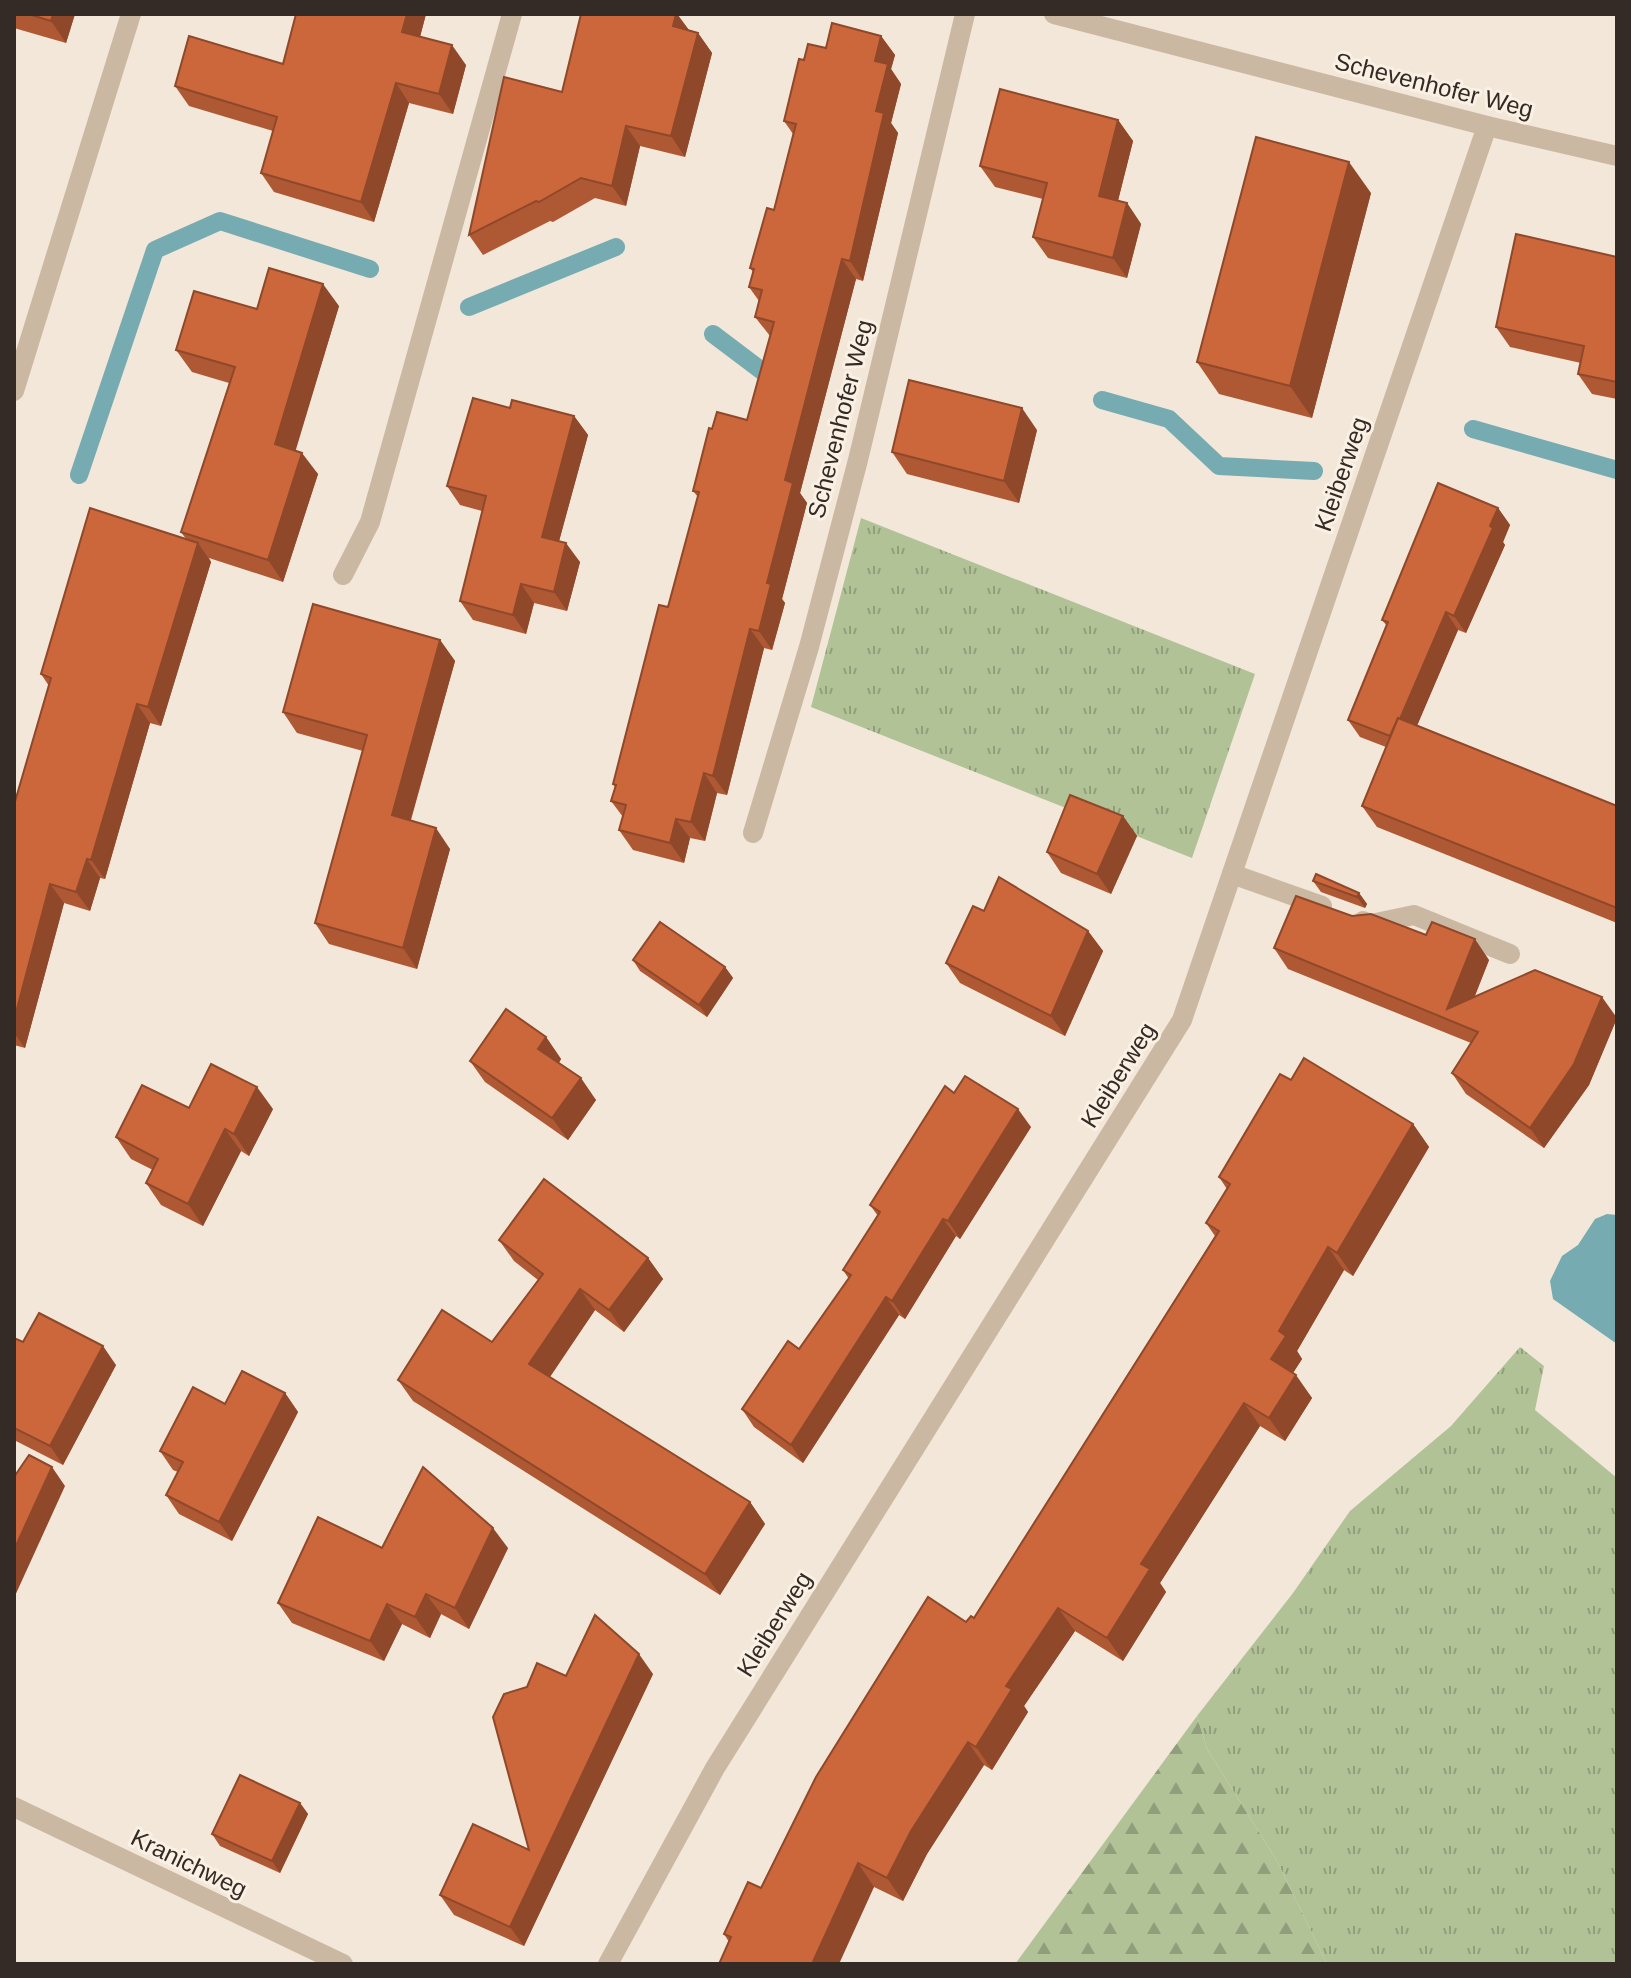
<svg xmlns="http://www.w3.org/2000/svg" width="1631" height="1978" font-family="Arial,sans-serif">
<defs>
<pattern id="grass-tufts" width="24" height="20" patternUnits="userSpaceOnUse" patternTransform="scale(2)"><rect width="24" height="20" fill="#b1c297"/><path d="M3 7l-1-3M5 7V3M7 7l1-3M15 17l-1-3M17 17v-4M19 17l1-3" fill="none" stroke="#919e7b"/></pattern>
<pattern id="forest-firs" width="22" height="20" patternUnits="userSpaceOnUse" patternTransform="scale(2)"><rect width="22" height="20" fill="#b1c297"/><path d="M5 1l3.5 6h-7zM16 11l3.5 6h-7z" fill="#919e7b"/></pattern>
</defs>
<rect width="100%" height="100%" fill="#f2e7d8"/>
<g fill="url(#grass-tufts)">
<polygon points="861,518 1255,674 1192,858 811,707"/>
<polygon points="1520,1347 1544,1366 1535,1410 1617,1478 1617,1964 1327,1964 1277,1861 1207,1749 1197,1716 1293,1593 1350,1511 1451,1426"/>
</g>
<polygon fill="url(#forest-firs)" points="1197,1716 1207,1749 1277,1861 1327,1964 1015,1964"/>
<polygon fill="#75abb1" points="1607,1214 1617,1215 1617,1344 1553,1299 1550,1281 1562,1256 1578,1245 1595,1219"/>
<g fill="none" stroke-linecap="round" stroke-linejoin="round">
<g stroke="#75abb1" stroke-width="18">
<polyline points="469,307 616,247"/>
<polyline points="713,334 778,383"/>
<polyline points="1102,400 1169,419 1219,466 1314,471"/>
<polyline points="1473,429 1617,470"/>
<polyline points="79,475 155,250 220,221 370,269"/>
</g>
<g stroke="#cbb8a3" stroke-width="20">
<polyline points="1232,874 1322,906"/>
<polyline points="1363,921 1371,924 1414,915 1510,954"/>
</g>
<g stroke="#cbb8a3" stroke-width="20">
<polyline points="1054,14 1487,126 1617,156"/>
<polyline points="14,391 131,14"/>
<polyline points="343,575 370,522 512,14"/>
<polyline points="753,833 809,647 858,460 965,14"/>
<polyline points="14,1807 343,1964"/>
<polyline points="608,1964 715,1768 1182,1020 1487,126"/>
</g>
</g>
<g fill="#af5934">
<polygon points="14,14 75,14 66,43 14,28"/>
<polygon points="296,14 426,14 420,37 466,65 453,114 409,103 374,222 274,192 261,173 273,131 189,106 175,86 283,64"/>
<polygon points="581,14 677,14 689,30 698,33 712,53 685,157 640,146 626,206 595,198 553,222 550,221 483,255 469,235 562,92"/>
<polygon points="881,36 895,55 891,69 901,84 891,123 898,133 863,281 856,279 800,493 807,503 782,599 785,603 772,650 764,648 727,795 717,793 705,841 690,838 684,863 633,850 619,830 623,817 611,801 615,787 613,784 668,607 698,497 693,491 712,429 747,420 770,336 755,317 759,301 749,287 753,272 750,268 774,210 793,134 784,121 804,60 826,48"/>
<polygon points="1118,120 1133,141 1118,201 1127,203 1141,224 1127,278 1048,258 1033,237 1043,199 995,187 980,166"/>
<polygon points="1371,193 1312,418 1219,394 1197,362"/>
<polygon points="1617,257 1617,399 1592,394 1578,374 1581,363 1510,347 1496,327"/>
<polygon points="339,306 295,450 318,474 283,582 209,558 211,562 161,726 150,723 105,879 100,878 90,911 64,903 25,1048 14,1045 14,805 49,686 41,674 186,539 181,532 229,383 192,372 176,350 257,309"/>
<polygon points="510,408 574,416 588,435 559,541 580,562 567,611 534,603 526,634 473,620 460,601 482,511 460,505 447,486"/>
<polygon points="1037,430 1019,503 907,474 892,452"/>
<polygon points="1498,508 1510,525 1503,542 1505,545 1466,633 1458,630 1417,725 1617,806 1617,923 1377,827 1362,806 1386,747 1360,737 1348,720 1387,626 1382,620"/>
<polygon points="440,640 455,661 411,820 450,849 417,969 329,944 315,923 363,751 297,733 283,712"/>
<polygon points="1123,816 1137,836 1111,894 1061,873 1047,852"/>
<polygon points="1313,881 1359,893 1367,904 1365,908 1321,892"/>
<polygon points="1352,916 1489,960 1475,996 1617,1018 1589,1085 1544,1148 1466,1094 1452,1073 1471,1043 1288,969 1274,948"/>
<polygon points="1088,931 1103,951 1065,1036 960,983 946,963"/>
<polygon points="633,960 725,967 733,978 707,1017 640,971"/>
<polygon points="546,1037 561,1059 559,1063 596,1100 568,1140 485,1082 470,1061"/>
<polygon points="1291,1080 1413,1124 1429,1147 1353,1276 1344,1270 1297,1351 1302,1359 1293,1373 1312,1398 1285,1441 1260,1426 1160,1583 1166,1592 1123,1661 1075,1631 1024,1706 1028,1712 992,1770 984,1765 927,1854 903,1901 874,1887 729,1942 724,1934 761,1888 966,1622 974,1618 1215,1236 1206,1223 1227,1189 1219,1177"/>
<polygon points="954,1093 1031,1127 960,1239 956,1236 905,1319 899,1315 803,1463 754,1427 742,1409 799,1349 849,1279 843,1270 878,1216 870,1205"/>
<polygon points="189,1108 273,1109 249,1156 241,1151 203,1226 161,1205 146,1183 153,1170 131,1159 116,1137"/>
<polygon points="499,1240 648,1258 663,1279 624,1332 595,1310 549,1377 750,1502 765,1524 720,1595 413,1401 398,1380 492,1342 538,1280 514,1261"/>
<polygon points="14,1338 23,1342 116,1365 63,1465 14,1440"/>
<polygon points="285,1393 298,1412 232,1541 179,1514 166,1495 178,1472 173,1470 160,1451 225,1404"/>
<polygon points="382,1548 508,1548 469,1629 441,1614 430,1638 402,1624 384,1661 292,1623 278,1603"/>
<polygon points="653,1674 524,1946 454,1915 440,1895 529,1850 566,1676"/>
<polygon points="300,1803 308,1814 280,1873 220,1846 212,1834"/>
</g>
<g fill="#8f482a">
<polygon points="53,14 75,14 66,43 51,21"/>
<polygon points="407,14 426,14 416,52 402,32"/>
<polygon points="676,14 677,14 691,33 673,26"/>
<polygon points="698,33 712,53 685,157 671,136"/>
<polygon points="881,36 895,55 891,69 901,84 891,123 898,133 863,281 850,261 876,111 875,61"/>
<polygon points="452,45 466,65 453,114 439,94"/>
<polygon points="396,83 409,103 374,222 361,202"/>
<polygon points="1118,120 1133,141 1114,216 1099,196"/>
<polygon points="626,126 640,146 626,206 612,186"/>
<polygon points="1349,162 1371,193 1312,418 1290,386"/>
<polygon points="1127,203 1141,224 1127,278 1113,258"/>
<polygon points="842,259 856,279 800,493 807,503 782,599 785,603 772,650 759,631 785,480"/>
<polygon points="323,284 339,306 291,466 275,444"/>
<polygon points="1022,408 1037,430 1019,503 1004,481"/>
<polygon points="574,416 588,435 555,556 542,537"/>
<polygon points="302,453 318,474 283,582 268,560"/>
<polygon points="1498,508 1510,525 1503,542 1505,545 1466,633 1454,616"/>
<polygon points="198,543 211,562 161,726 148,707"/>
<polygon points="566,543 580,562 567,611 554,592"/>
<polygon points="521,584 534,603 526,634 513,615"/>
<polygon points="1446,612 1458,630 1405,754 1393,737"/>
<polygon points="750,629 764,648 727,795 713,776"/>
<polygon points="440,640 455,661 406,836 392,815"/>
<polygon points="137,704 150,723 105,879 91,860"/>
<polygon points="704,773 717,793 705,841 691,822"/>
<polygon points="1123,816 1137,836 1111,894 1097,874"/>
<polygon points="676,819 690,838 684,863 670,843"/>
<polygon points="436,828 450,849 417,969 403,948"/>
<polygon points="87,859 100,878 90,911 76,892"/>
<polygon points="50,884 64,903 25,1048 14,1033 14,1020"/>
<polygon points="1359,893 1367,904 1365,908 1357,897"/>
<polygon points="1088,931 1103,951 1065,1036 1051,1016"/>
<polygon points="1475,939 1489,960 1463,1025 1447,1009"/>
<polygon points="725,967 733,978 707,1017 699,1005"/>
<polygon points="1602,997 1617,1018 1589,1085 1544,1148 1530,1128"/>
<polygon points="546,1037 561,1059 554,1070 538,1049"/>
<polygon points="581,1078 596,1100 568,1140 552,1118"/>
<polygon points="257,1087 273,1109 249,1156 234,1134"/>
<polygon points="1018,1109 1031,1127 960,1239 948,1221"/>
<polygon points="1413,1124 1429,1147 1353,1276 1337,1253"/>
<polygon points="225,1129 241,1151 203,1226 188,1204"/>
<polygon points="943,1219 956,1236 905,1319 892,1301"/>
<polygon points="1328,1247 1344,1270 1297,1351 1302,1359 1287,1382 1271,1359 1279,1331"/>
<polygon points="648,1258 663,1279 624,1332 609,1310"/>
<polygon points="580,1289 595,1310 544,1386 529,1364"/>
<polygon points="886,1297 899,1315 803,1463 791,1445"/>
<polygon points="103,1346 116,1365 63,1465 50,1446"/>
<polygon points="1296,1375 1312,1398 1285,1441 1269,1418"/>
<polygon points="285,1393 298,1412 232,1541 219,1522"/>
<polygon points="1244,1403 1260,1426 1160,1583 1166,1592 1123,1661 1107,1638 1141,1564"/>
<polygon points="52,1467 65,1486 14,1598 14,1550"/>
<polygon points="750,1502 765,1524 720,1595 705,1574"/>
<polygon points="493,1528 508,1548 469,1629 455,1608"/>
<polygon points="426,1594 441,1614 430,1638 415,1617"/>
<polygon points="387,1604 402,1624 384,1661 370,1641"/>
<polygon points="1058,1608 1075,1631 1024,1706 1028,1712 992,1770 976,1747 1006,1686"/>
<polygon points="639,1654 653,1674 524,1946 510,1927"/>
<polygon points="968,1742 984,1765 927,1854 903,1901 887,1878 911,1831"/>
<polygon points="300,1803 308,1814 280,1873 272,1861"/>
<polygon points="858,1863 874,1887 839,1964 812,1964"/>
</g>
<g fill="#cc673c" stroke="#8f482a" stroke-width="2">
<polygon points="28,14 53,14 51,21"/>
<polygon points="296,14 407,14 402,32 452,45 439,94 396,83 361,202 261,173 277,117 175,86 189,36 283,64"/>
<polygon points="581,14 676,14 673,26 698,33 671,136 626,126 612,186 581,178 539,202 536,201 469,235 504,77 562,92"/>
<polygon points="832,23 881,36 875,61 888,64 876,111 884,113 850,261 842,259 785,480 793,483 767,583 771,584 759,631 750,629 713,776 704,773 691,822 676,819 670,843 619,830 626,805 611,801 616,785 613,784 659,605 668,607 699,492 693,491 709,428 712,429 717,412 747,420 774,322 755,317 762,290 749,287 754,269 750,268 767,208 774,210 796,124 784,121 799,59 804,60 808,44 826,48"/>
<polygon points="1000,89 1118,120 1099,196 1127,203 1113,258 1033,237 1047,183 980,166"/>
<polygon points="1256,137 1349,162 1290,386 1197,362"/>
<polygon points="1516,234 1617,257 1617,382 1578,374 1584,346 1496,327"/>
<polygon points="269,268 323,284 275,444 302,453 268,560 181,532 235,367 176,350 194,291 257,309"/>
<polygon points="909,380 1022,408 1004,481 892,452"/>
<polygon points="473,398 510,408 512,400 574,416 542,537 566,543 554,592 521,584 513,615 460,601 486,496 447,486"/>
<polygon points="1438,483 1498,508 1490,526 1493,528 1454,616 1446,612 1400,719 1398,718 1390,736 1348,720 1388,622 1382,620"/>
<polygon points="90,508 198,543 148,707 137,704 91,860 87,859 76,892 50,884 14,1020 14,805 51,678 41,674"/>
<polygon points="313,604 440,640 392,815 436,828 403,948 315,923 367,735 283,712"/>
<polygon points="1398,718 1617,806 1617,908 1362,806"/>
<polygon points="1070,795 1123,816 1097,874 1047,852"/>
<polygon points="1316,874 1359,893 1357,897 1313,881"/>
<polygon points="999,877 1088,931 1051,1016 946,963 973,906 984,911"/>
<polygon points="1296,896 1352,916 1371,914 1426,935 1432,922 1475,939 1447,1009 1535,970 1602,997 1574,1064 1530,1128 1452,1073 1478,1032 1274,948"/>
<polygon points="660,922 725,967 699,1005 633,960"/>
<polygon points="506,1009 546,1037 538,1049 581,1078 552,1118 470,1061"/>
<polygon points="1304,1058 1413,1124 1337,1253 1328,1247 1279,1331 1286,1336 1271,1359 1296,1375 1269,1418 1244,1403 1141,1564 1150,1569 1107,1638 1058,1608 1006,1686 1012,1689 976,1747 968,1742 911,1831 887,1878 858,1863 812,1964 719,1964 731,1937 724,1934 748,1882 761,1888 816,1777 928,1597 966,1622 971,1616 974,1618 1219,1231 1206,1223 1230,1184 1219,1177 1280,1074 1291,1080"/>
<polygon points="211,1064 257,1087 234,1134 225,1129 188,1204 146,1183 158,1159 116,1137 142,1085 189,1108"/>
<polygon points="965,1076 1018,1109 948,1221 943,1219 892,1301 886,1297 791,1445 742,1409 788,1341 799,1349 851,1275 843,1270 880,1212 870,1205 945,1086 954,1093"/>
<polygon points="544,1179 648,1258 609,1310 580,1289 529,1364 750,1502 705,1574 398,1380 442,1310 492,1342 543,1274 499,1240"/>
<polygon points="39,1313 103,1346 50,1446 14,1428 14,1338 23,1342"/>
<polygon points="242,1371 285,1393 219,1522 166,1495 183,1462 160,1451 193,1387 225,1404"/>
<polygon points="29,1455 52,1467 14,1550 14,1477"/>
<polygon points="423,1467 493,1528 455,1608 426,1594 415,1617 387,1604 370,1641 278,1603 318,1517 382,1548"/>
<polygon points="595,1615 639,1654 510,1927 440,1895 473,1824 529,1850 493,1717 504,1694 527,1687 537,1663 566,1676"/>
<polygon points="240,1775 300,1803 272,1861 212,1834"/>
</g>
<g text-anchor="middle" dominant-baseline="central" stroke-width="6" stroke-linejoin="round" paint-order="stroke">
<g font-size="24" fill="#352b26" stroke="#faf1e4">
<text transform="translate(1434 85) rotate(14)">Schevenhofer Weg</text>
<text transform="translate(840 419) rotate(-76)">Schevenhofer Weg</text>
<text transform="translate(1341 474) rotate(-71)">Kleiberweg</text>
<text transform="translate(1118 1075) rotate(-58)">Kleiberweg</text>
<text transform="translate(774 1624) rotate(-58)">Kleiberweg</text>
<text transform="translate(189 1863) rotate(26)">Kranichweg</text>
</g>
</g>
<rect width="1631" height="1978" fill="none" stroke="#352b26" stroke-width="32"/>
</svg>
